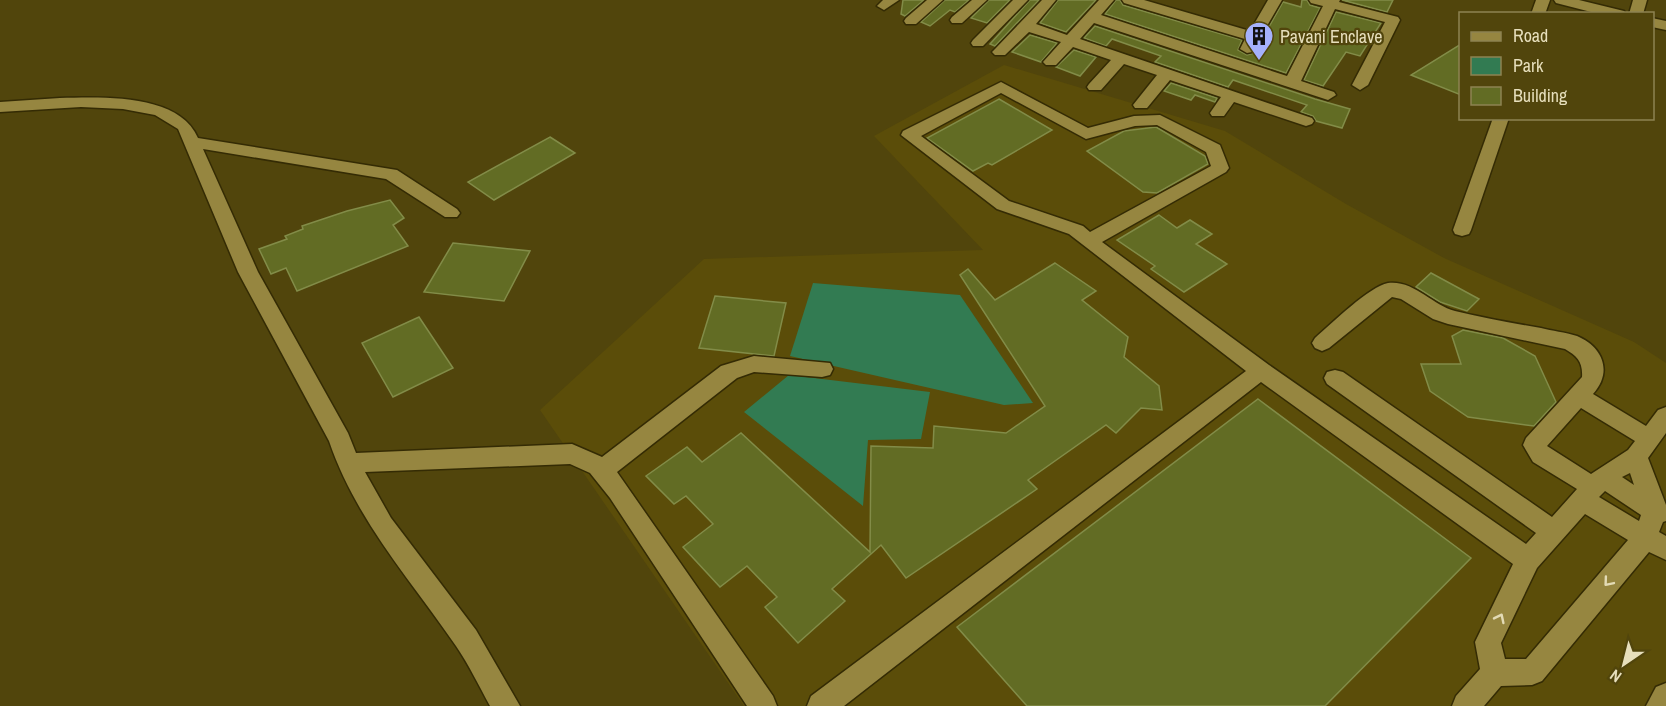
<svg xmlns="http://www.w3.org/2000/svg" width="1666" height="706" font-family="'Archivo Narrow',sans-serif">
<rect width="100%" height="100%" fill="#51450c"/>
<polygon fill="#5b4d09" points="1004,65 1225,131 1346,204 1444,258 1634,342 1666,363 1666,706 744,706 540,410 704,259 983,250 874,136"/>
<g fill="#327b52">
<polygon points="813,283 960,295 1033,403 1004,405 790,356"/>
<polygon points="789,375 930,392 921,439 868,440 863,506 744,412"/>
</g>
<g fill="#626c24" stroke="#828c48" stroke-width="1.5">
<polygon points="903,0 924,0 905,16 901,14"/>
<polygon points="945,0 969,0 955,12 950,10 930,26 921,22"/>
<polygon points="989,0 1010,0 987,23 971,18"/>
<polygon points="1030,0 1039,0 995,46 990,44"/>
<polygon points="1058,0 1096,0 1066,32 1040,23"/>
<polygon points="1116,0 1120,0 1123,5 1242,40 1238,50 1247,55 1254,53 1283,2 1301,7 1302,0 1307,0 1310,5 1320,8 1286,73 1105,14"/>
<polygon points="1342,0 1393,0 1387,12"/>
<polygon points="1336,12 1381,23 1360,56 1346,52 1323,86 1304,80"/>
<polygon points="1095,26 1315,99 1350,109 1342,128 1316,121 1313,116 1301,112 1307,105 1233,80 1228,87 1155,62 1161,56 1112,39 1106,46 1084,38"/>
<polygon points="1030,35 1057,43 1041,62 1012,52"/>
<polygon points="1461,44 1461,95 1411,75"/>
<polygon points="1074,50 1096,57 1080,76 1056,67"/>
<polygon points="1171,83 1217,98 1215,102 1195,95 1191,100 1164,91"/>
<polygon points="999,99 1052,130 992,165 988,163 973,171 927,138"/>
<polygon points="1156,127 1205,156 1208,164 1157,193 1143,192 1087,151 1124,131"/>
<polygon points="550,137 575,153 494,200 468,182"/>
<polygon points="390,200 404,218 393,225 408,246 297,291 286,268 271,274 259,249 287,239 285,236 303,229 302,226 347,211"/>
<polygon points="1159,215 1177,228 1190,220 1212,234 1196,244 1227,264 1184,292 1151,269 1155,266 1117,240"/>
<polygon points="453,243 530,251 504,301 424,292"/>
<polygon points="1055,263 1096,291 1082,300 1128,337 1124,357 1159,386 1162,410 1141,408 1116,433 1106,425 1028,480 1037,489 906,578 881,545 832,589 845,601 798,643 765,607 777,597 747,566 720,587 683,547 713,524 686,496 674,504 646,476 687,447 702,462 741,433 870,552 871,446 933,448 934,426 1006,433 1045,406 960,275 968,269 995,300"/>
<polygon points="1431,273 1479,299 1467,311 1440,302 1416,287"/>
<polygon points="715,296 786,303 774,356 699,348"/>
<polygon points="419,317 453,368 393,397 362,343"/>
<polygon points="1463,330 1503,338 1535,356 1556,402 1534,426 1468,417 1430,391 1421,364 1461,364 1452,336"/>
<polygon points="1258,399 1471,558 1325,706 1027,706 957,627"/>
</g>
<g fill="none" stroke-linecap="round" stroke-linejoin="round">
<g stroke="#342b04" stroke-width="3">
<g id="minor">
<polygon points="883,0 899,0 884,10 877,6"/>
<polygon points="927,0 943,0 916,24 906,24 904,21 906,18"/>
<polygon points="972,0 987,0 962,23 952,23 950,20 952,17"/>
<polygon points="1013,0 1028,0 983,46 973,46 971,43 973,40"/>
<polygon points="1042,0 1056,0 1036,24 1067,35 1099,0 1114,0 1101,15 1287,76 1323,6 1311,3 1309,0 1340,0 1339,2 1398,17 1400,20 1368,85 1360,90 1352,85 1385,22 1335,9 1301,81 1334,92 1336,95 1328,100 1094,23 1080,39 1312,118 1314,121 1312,124 1306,126 1234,102 1224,116 1212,116 1210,113 1221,97 1170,80 1147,108 1135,108 1133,105 1157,75 1124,64 1101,90 1089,90 1087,87 1089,84 1111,60 1073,47 1056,65 1046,65 1043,62 1061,42 1029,32 1005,55 995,55 992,52 995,49"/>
<polygon points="1122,0 1144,0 1250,31 1268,0 1282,0 1252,52 1247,53 1240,49 1245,39 1124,3"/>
<polygon points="1536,0 1550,0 1545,14 1531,14"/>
<polygon points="1554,0 1579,0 1624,11 1626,14 1599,14 1556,3"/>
<polygon points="1633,0 1647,0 1643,14 1629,14"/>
<polygon points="1652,18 1666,21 1666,30 1652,27"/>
<path d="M1001,82L1088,128L1134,116L1160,115L1220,145L1229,168L1226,172L1102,242L1269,365L1526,544L1536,533L1327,384L1324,378L1327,372L1335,370L1343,372L1552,517L1577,489L1533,462L1523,445L1526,438L1582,377C1583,362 1577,356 1565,349L1448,324L1433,319L1401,299L1392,297L1329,348L1322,351L1315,348L1312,343L1315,338C1331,324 1370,286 1388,283C1414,280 1432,305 1455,311C1483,318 1512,323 1541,328C1552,331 1565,332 1577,336C1603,347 1613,372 1593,394L1646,426L1658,410L1666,407V433L1648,458L1666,505V521L1663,522L1659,532L1666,536V560L1649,552L1542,681L1532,685L1501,686L1484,706H1452L1456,696L1480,669L1475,642L1513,564L1261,382L844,706H807L811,696L1246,371L1069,234L997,209L901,135L903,131ZM1001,93L1086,139L1135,126L1157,125L1206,152L1211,166L1090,232L1083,226L1009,201L921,136ZM1581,408L1635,441L1628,450L1591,474L1547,446ZM1630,473L1634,485L1622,477ZM1605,491L1641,515L1639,521L1599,497ZM1585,514L1628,540L1526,659H1505L1501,643L1537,568Z"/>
<path d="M60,98C102,97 179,93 198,138L397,170L457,209L460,213L457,217H445L386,179L203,149L258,272L348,433L356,453L572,444L602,457L721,366L754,356L830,363L833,369L830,375L822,377L754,372L737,378L617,472L773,696L777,706H747L610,498L590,473L570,464L365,472L391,518L476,630L520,706H490C479,686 469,665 456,646C410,579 356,520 329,441L238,272L178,129L155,115L123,109L81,107L0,112V102Z"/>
<polygon points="1493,118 1509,118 1471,230 1469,234 1462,236 1455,234 1453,230"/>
<polygon points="1666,683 1666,706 1646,706 1656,687"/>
</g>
</g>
<use href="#minor" fill="#968640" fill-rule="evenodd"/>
</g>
<defs><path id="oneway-chevron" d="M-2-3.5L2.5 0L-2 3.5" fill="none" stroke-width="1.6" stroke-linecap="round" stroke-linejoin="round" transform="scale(1.5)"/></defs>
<g stroke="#e3dbb6">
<use href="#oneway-chevron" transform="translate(1608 582) rotate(130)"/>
<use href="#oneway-chevron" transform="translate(1500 618) rotate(-64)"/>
</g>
<defs>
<g id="building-pin" transform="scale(1.5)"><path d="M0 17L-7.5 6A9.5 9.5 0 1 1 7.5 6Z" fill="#a5b1fc" stroke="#51450c"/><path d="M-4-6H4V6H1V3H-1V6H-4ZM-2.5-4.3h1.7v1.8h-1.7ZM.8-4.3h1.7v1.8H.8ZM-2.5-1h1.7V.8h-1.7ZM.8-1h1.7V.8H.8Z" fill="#111"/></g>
</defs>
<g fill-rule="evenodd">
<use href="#building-pin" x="1259" y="36"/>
</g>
<g text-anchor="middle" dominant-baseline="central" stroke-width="4.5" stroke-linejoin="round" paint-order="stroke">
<g font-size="18" fill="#e7dfbc" stroke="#51450c" text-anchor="start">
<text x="1280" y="36">Pavani Enclave</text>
</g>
</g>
<rect x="1459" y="12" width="195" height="108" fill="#51450c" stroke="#8d8352" stroke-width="1.5"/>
<rect x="1471" y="32" width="30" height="9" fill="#968640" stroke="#8d8352" stroke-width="1.5"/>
<text x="1513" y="42" font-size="18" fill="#e7dfbc">Road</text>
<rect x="1471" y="57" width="30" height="18" fill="#327b52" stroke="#8d8352" stroke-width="1.5"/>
<text x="1513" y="72" font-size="18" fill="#e7dfbc">Park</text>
<rect x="1471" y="87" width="30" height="18" fill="#626c24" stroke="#8d8352" stroke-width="1.5"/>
<text x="1513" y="102" font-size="18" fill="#e7dfbc">Building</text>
<g transform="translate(1624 664) rotate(215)" stroke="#51450c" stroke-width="4.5" paint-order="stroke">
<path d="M0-4.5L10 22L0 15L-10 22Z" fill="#e7dfbc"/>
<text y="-9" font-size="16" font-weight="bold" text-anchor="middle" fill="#e7dfbc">N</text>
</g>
</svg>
